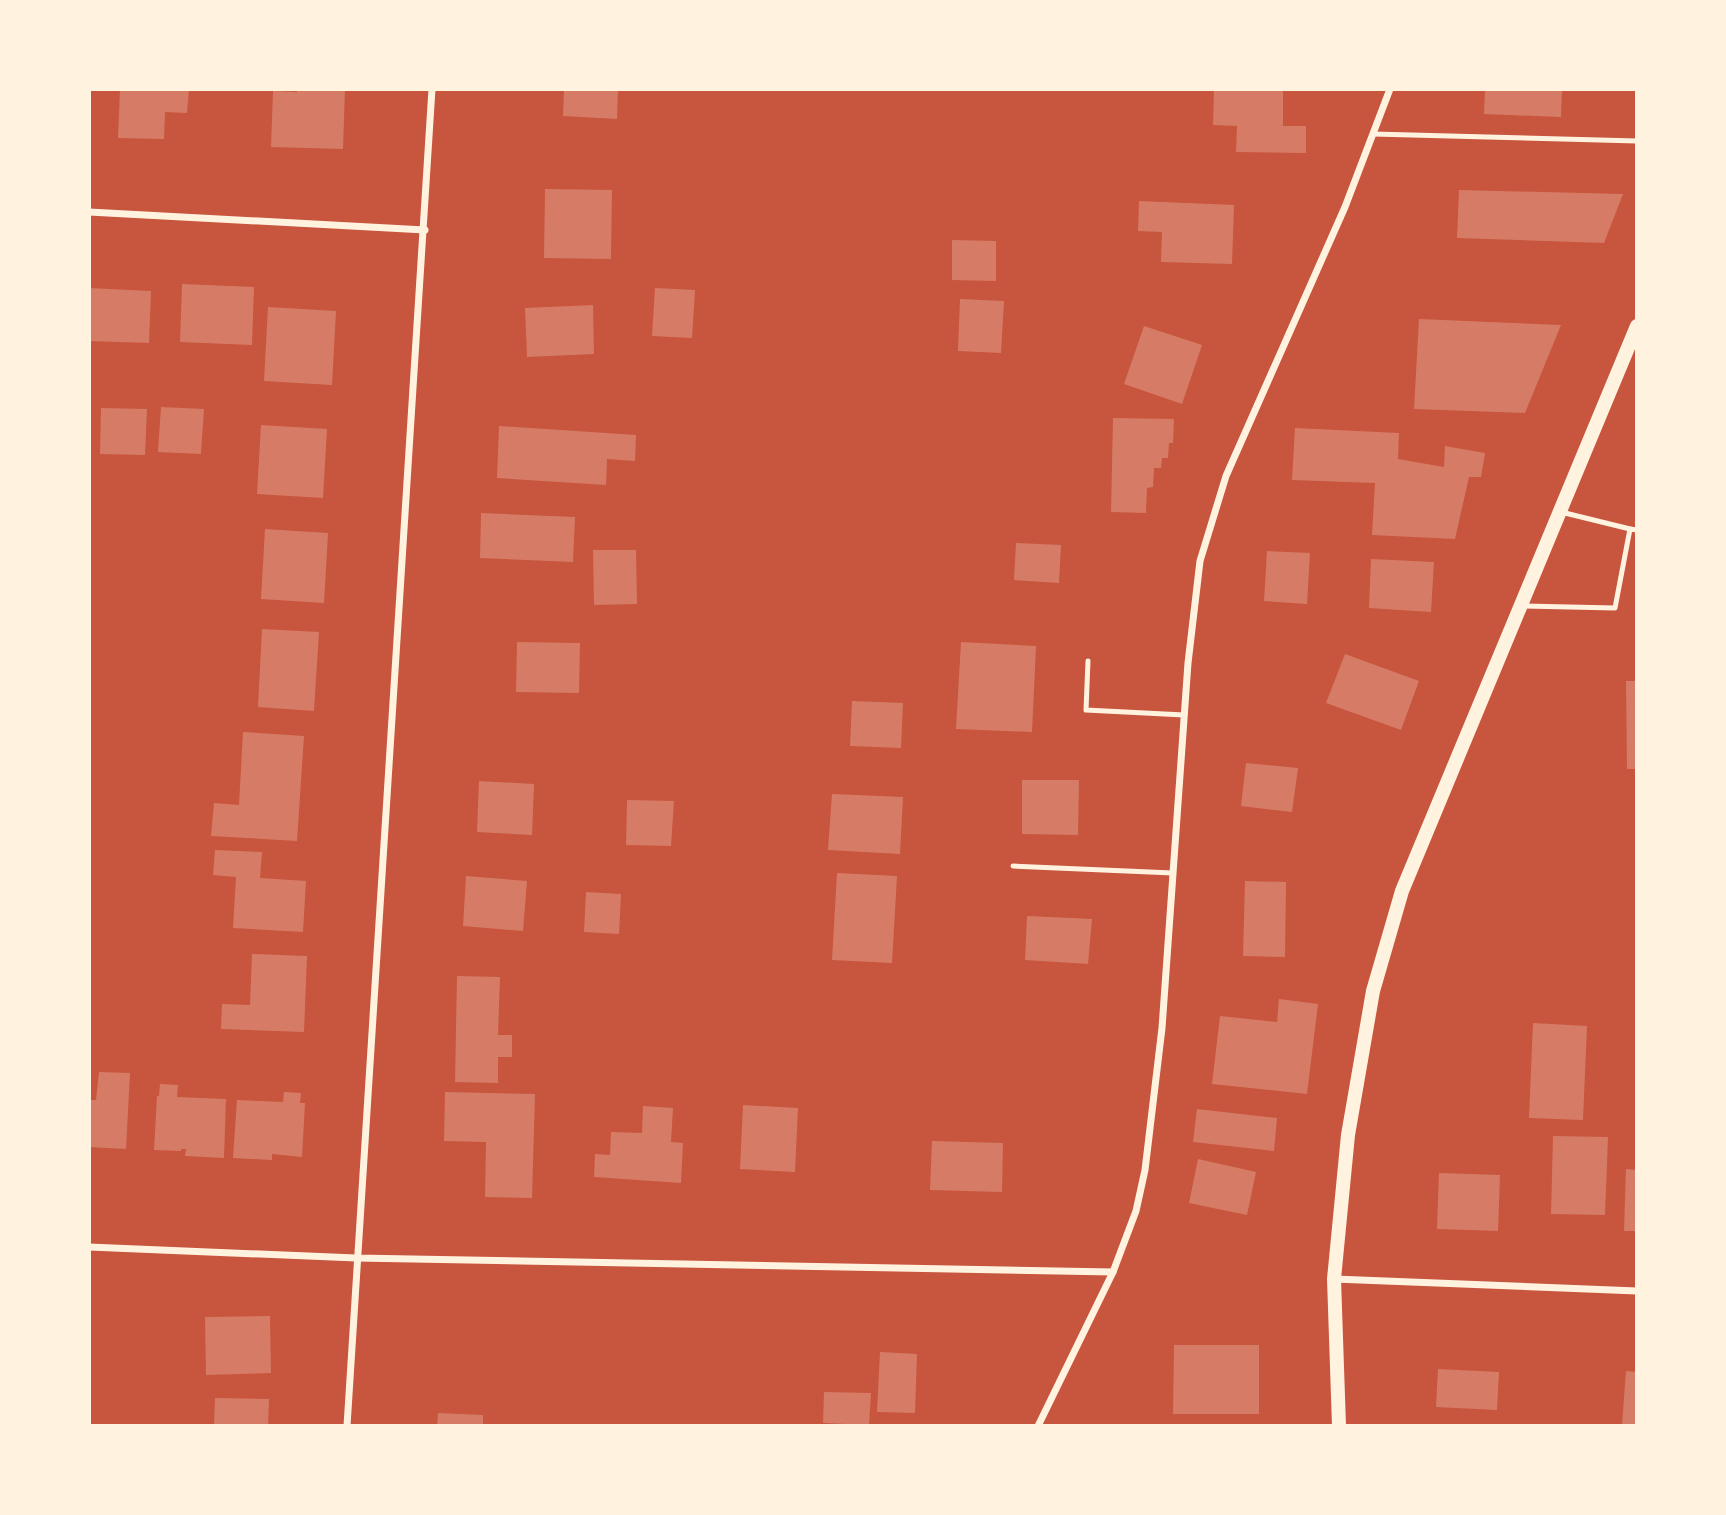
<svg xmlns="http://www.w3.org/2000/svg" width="1726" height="1515" font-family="Montserrat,sans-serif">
<rect width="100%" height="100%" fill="#c8553d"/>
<g fill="#d67c66">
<polygon points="120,89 189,89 187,113 165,112 164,139 118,138"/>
<polygon points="297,89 345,89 343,149 271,147 273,91 297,92"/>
<polygon points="564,89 618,89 617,119 563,116"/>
<polygon points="1214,89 1283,89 1283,126 1306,126 1306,153 1236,152 1237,126 1213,125"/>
<polygon points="1485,89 1562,89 1561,117 1484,114"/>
<polygon points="545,189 612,190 611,259 544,258"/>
<polygon points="1459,190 1623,194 1604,243 1457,238"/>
<polygon points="1139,201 1234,205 1232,264 1161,262 1162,232 1138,231"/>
<polygon points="952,240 996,241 996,281 952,280"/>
<polygon points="182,284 254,287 252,345 180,342"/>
<polygon points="89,288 151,291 149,343 89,341"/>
<polygon points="655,288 695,290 692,338 652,336"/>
<polygon points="960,299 1004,301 1001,353 958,351"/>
<polygon points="593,305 594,354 527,357 525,308"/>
<polygon points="268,307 336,311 332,385 264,381"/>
<polygon points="1419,319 1561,325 1525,413 1414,409"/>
<polygon points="1144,326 1202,345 1182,404 1124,384"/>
<polygon points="161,407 204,409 201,454 158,452"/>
<polygon points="101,408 147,409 145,455 100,454"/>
<polygon points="1113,418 1174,419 1173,443 1169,443 1168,458 1162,458 1161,468 1154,468 1153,487 1147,488 1146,513 1111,512"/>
<polygon points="261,425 327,429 323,498 257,494"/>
<polygon points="499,426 636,435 635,461 607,459 606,485 497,478"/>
<polygon points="1295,428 1399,433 1398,459 1444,467 1445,446 1485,453 1481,477 1469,477 1455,539 1372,535 1375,483 1292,480"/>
<polygon points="481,513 575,517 573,562 480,558"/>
<polygon points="265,529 328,533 324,603 261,599"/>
<polygon points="1016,543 1061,545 1059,583 1014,580"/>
<polygon points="593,550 636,550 637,604 594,605"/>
<polygon points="1267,551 1310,553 1307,604 1264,601"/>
<polygon points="1371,559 1434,562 1431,612 1369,608"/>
<polygon points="262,629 319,632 314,711 258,707"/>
<polygon points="517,642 580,643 579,693 516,692"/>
<polygon points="961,642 1036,646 1032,732 956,729"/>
<polygon points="1345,654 1419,681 1401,730 1326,703"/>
<polygon points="1626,681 1637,681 1637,769 1627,769"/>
<polygon points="852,701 903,703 901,748 850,746"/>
<polygon points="243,732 304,736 297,841 211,836 214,803 239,805"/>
<polygon points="1246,763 1298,768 1292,812 1241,806"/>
<polygon points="1022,780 1079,780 1078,835 1022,834"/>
<polygon points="479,781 534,784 532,835 477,832"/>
<polygon points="832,794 903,797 900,854 828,850"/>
<polygon points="627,800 674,801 671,846 626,845"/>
<polygon points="215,850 262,852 260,878 306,881 303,932 233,928 236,877 213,875"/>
<polygon points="837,873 897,876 892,963 832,960"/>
<polygon points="466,876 527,881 523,931 463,926"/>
<polygon points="1245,881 1286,882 1285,957 1243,956"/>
<polygon points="586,892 621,894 619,934 584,932"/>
<polygon points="1027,916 1092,919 1088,964 1025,960"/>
<polygon points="252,954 307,956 304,1032 221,1029 222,1004 250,1005"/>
<polygon points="457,976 500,977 498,1035 512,1035 512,1057 498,1057 498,1083 455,1082"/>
<polygon points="1279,999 1318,1004 1307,1094 1212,1084 1220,1016 1277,1022"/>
<polygon points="1533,1023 1587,1026 1583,1120 1529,1118"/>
<polygon points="99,1072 130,1073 126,1149 89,1147 89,1100 96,1100"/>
<polygon points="160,1084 178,1085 177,1097 226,1099 224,1158 185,1156 186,1149 181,1149 181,1151 154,1150 157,1096 159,1096"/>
<polygon points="284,1092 301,1093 300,1103 305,1103 302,1157 272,1154 272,1160 233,1158 237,1100 283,1102"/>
<polygon points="445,1092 535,1094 532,1198 485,1197 486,1142 444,1141"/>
<polygon points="743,1105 798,1108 795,1172 740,1169"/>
<polygon points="643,1106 673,1108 671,1142 683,1143 681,1183 594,1177 595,1154 610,1155 611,1132 642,1133"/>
<polygon points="1197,1109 1277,1118 1274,1151 1193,1142"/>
<polygon points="1553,1136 1608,1137 1605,1215 1551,1214"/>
<polygon points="932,1141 1003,1143 1002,1192 930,1190"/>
<polygon points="1198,1159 1256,1172 1247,1215 1189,1203"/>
<polygon points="1626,1169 1637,1170 1637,1231 1624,1231"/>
<polygon points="1439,1173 1500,1175 1498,1231 1437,1229"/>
<polygon points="270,1316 271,1373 206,1375 205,1317"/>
<polygon points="1174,1345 1259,1345 1259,1414 1173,1414"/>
<polygon points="880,1352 917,1354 915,1413 877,1412"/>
<polygon points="1438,1369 1499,1372 1497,1410 1436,1407"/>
<polygon points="1626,1371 1637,1372 1637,1426 1622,1425"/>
<polygon points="824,1392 871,1393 869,1425 823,1423"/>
<polygon points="215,1398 269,1399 268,1426 214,1426"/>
<polygon points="438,1413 483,1415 483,1426 437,1426"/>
</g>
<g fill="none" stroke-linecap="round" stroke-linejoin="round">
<g stroke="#fff3e0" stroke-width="5">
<polyline points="1373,134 1637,141"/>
<polyline points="1561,512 1630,529"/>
<polyline points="1524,606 1615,608 1630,529 1637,530"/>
<polyline points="1088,661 1086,710 1184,715"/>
<polyline points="1013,866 1173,873"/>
</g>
<g stroke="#fff3e0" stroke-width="7">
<polyline points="89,212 425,230"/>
<polyline points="89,1247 356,1258 1113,1272"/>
<polyline points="1334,1279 1637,1291"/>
<polyline points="347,1426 432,89"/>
<polyline points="1038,1426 1113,1272 1136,1211 1145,1170 1162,1028 1188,663 1200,561 1226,476 1345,207 1390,89"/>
</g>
<polyline stroke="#fff3e0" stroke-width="14" points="1339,1426 1334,1279 1348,1135 1373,991 1402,891 1637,326"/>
</g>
<rect width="1726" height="1515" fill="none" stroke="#fff3e0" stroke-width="182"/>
</svg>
